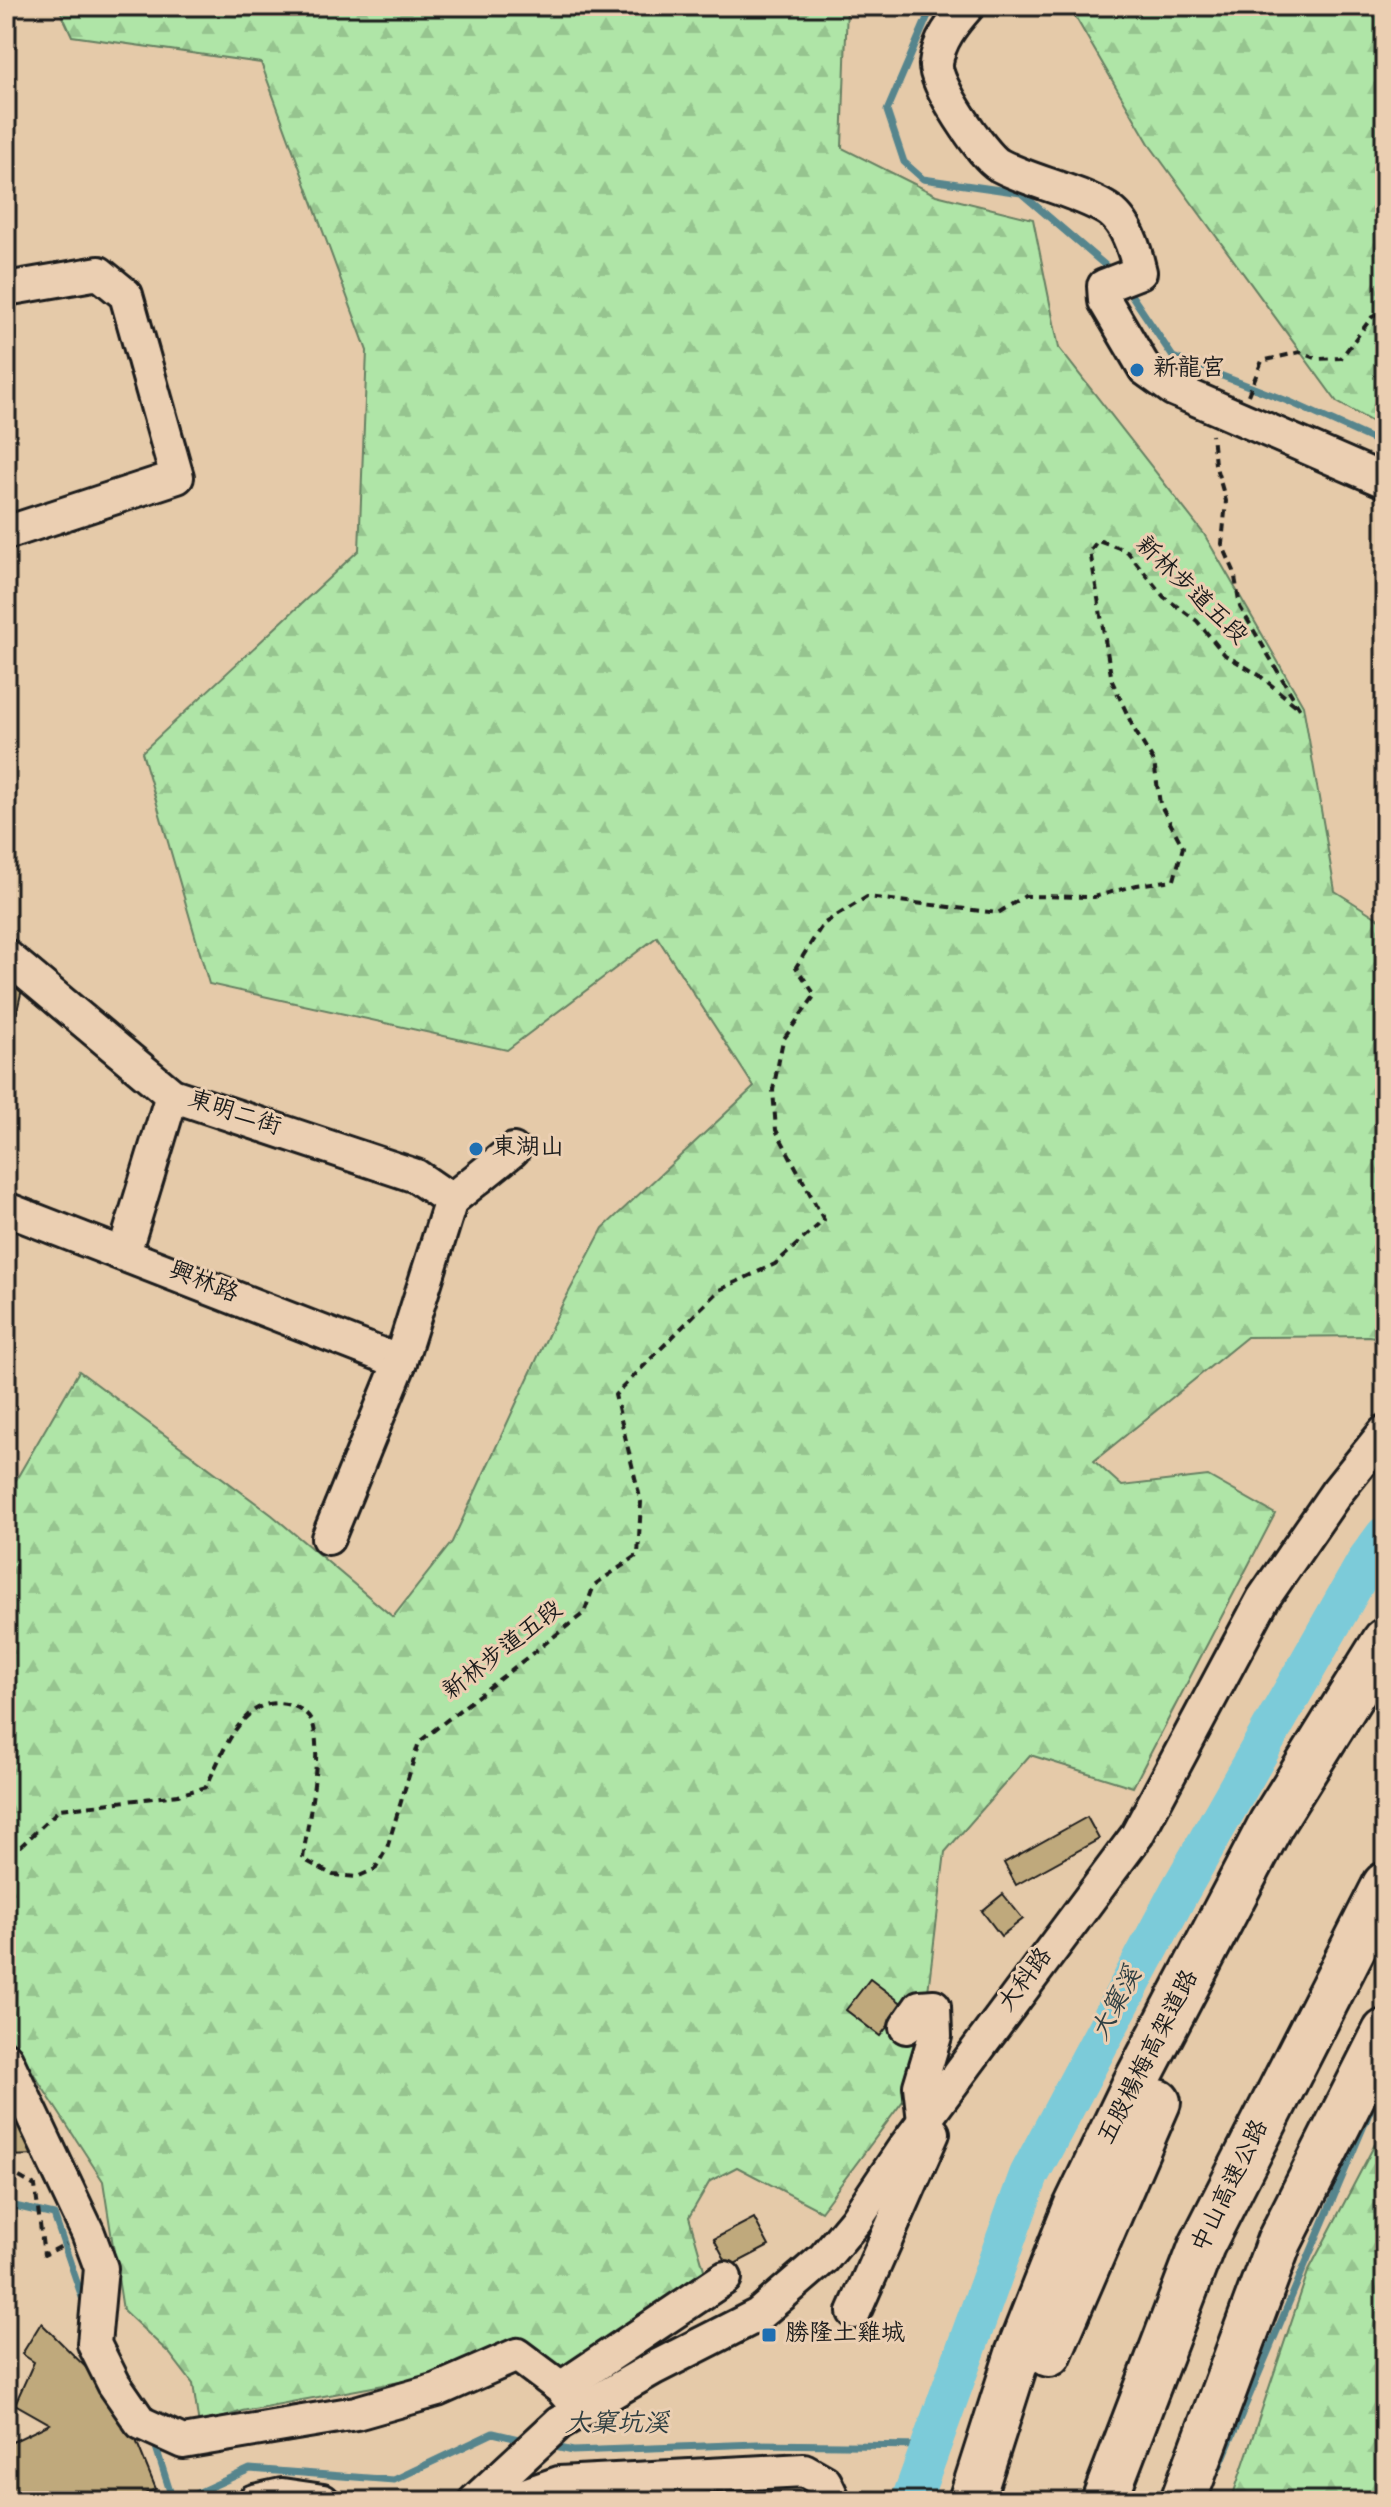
<svg xmlns="http://www.w3.org/2000/svg" width="1391" height="2507" font-family="'Gochi Hand','LXGW WenKai TC',sans-serif">
<defs>
<pattern id="forest-firs" width="22" height="20" patternUnits="userSpaceOnUse" patternTransform="scale(2)"><rect width="22" height="20" fill="#afe5a7"/><path d="M5 1l3.5 6h-7zM16 11l3.5 6h-7z" fill="#96c48f"/></pattern>
</defs>
<rect width="100%" height="100%" fill="#e5caa9"/>
<filter id="ink" filterUnits="userSpaceOnUse"><feTurbulence type="fractalNoise" baseFrequency=".0125" numOctaves="2"/><feDisplacementMap in="SourceGraphic" scale="16" xChannelSelector="R" yChannelSelector="G"/><feConvolveMatrix kernelMatrix="1 2 1 2 8 2 1 2 1" color-interpolation-filters="sRGB"/></filter>
<g filter="url(#ink)">
<g fill="url(#forest-firs)" stroke="#668062" stroke-width="2">
<polygon points="58,6 847,6 842,148 936,195 1033,219 1059,348 1204,534 1303,705 1335,891 1385,923 1385,1339 1369,1336 1247,1337 1094,1461 1122,1486 1208,1476 1275,1514 1133,1787 1030,1755 945,1852 917,2082 821,2211 737,2167 710,2181 689,2217 705,2273 584,2368 454,2372 242,2411 199,2426 193,2384 170,2354 123,2310 103,2181 6,2031 6,1497 79,1371 272,1515 393,1617 452,1542 561,1307 603,1228 754,1087 657,937 507,1050 209,984 142,752 359,550 367,351 261,63 72,36"/>
<polygon points="1069,6 1385,6 1385,429 1337,402 1151,147"/>
<polygon points="1385,2125 1385,2501 1231,2501 1308,2272"/>
</g>
<g fill="none" stroke-linecap="round" stroke-linejoin="round">
<g stroke="#56858d" stroke-width="7">
<polyline points="932,6 887,111 904,162 923,179 1021,193 1113,272"/>
<polyline points="1126,287 1173,357 1290,402 1385,445"/>
<polyline points="6,2204 54,2215 85,2306"/>
<polyline points="119,2361 140,2399"/>
<polyline points="154,2441 173,2501"/>
<polyline points="551,2446 573,2451 757,2444 928,2446"/>
<polyline points="1218,2470 1374,2102"/>
<polyline points="180,2501 250,2469 394,2480 493,2433 527,2441"/>
</g>
<polyline stroke="#7ccbd9" stroke-width="40" points="911,2501 1029,2175 1179,1892 1368,1559 1385,1536"/>
</g>
<g fill="#bfa97c" stroke="#1c1c1c" stroke-width="2">
<polygon points="6,977 24,980 6,1060"/>
<polygon points="1087,1817 1099,1839 1016,1885 1004,1863"/>
<polygon points="1003,1894 1023,1919 1001,1936 982,1911"/>
<polygon points="870,1979 904,2005 880,2036 846,2010"/>
<polygon points="13,2096 38,2155 6,2156 6,2099"/>
<polygon points="754,2218 769,2246 729,2267 714,2239"/>
<polygon points="41,2323 120,2401 156,2489 129,2501 6,2501 6,2445 50,2424 15,2404 34,2362 22,2354"/>
</g>
<g fill="none" stroke-linecap="round" stroke-linejoin="round">
<g stroke="#1c1c1c" stroke-width="38">
<g id="minor">
<path d="M968,6C953,23 938,41 936,64C933,82 982,155 999,165C1031,182 1075,190 1107,209C1127,221 1135,250 1140,272L1104,286L1105,301L1145,369L1173,389L1385,481"/>
<polyline points="6,289 99,273 126,295 177,477 6,533"/>
<polyline points="6,956 172,1095 416,1176 451,1200"/>
<polyline points="6,1209 400,1362"/>
<polyline points="124,1253 172,1095"/>
<polyline points="328,1538 400,1362 451,1200 513,1150"/>
<polyline points="906,2027 920,2007 934,2006 935,2036 920,2086 924,2121"/>
<polyline points="6,2059 88,2233 101,2268 94,2344 114,2384 141,2423 183,2442 356,2413 437,2390 517,2355 561,2388 580,2410"/>
<polyline points="854,2312 933,2133"/>
<polyline points="561,2388 725,2278"/>
<polyline points="254,2501 282,2495 323,2501"/>
<polyline points="475,2501 559,2423 654,2368 758,2315 824,2258 855,2221 904,2148 1137,1835 1263,1599 1336,1493 1385,1432"/>
<polyline points="507,2501 559,2483 804,2470 825,2482 834,2501"/>
</g>
</g>
<g stroke="#1c1c1c" stroke-width="50">
<g id="highway">
<polyline points="1049,2354 1158,2102"/>
<polyline points="971,2501 1018,2354 1076,2207 1134,2086 1271,1824 1385,1641"/>
<polyline points="1104,2501 1202,2245 1385,1885"/>
<polyline points="1183,2501 1279,2242 1385,2032"/>
</g>
</g>
<g stroke="#1c1c1c" stroke-width="4" stroke-dasharray="8 6" stroke-linecap="butt">
<polyline points="1248,395 1262,361 1300,352 1318,359 1341,358 1372,317 1385,312"/>
<path d="M6,1846H21L60,1809L178,1795L206,1787C222,1756 242,1691 290,1705C299,1707 310,1714 313,1724C323,1757 307,1823 303,1859L333,1875L357,1877L375,1869L387,1848L419,1742L584,1613L594,1585L638,1555L641,1502L615,1395L719,1290L775,1264L824,1220L776,1130L773,1090L783,1040L815,995L796,967L823,924L867,897L998,913L1025,896L1094,897L1137,885L1174,880L1183,847L1160,804L1154,762L1134,729L1112,681L1090,551L1098,540L1127,551L1164,597L1197,621L1225,655L1259,675L1300,709L1240,607L1234,571L1222,544L1226,501L1215,464L1212,435"/>
<polyline points="6,2174 14,2174 35,2186 44,2255 66,2244"/>
</g>
<use href="#minor" stroke="#ebcfb2" stroke-width="32"/>
<use href="#highway" stroke="#ebcfb2" stroke-width="44"/>
</g>
</g>
<g fill="#1f6fb2" stroke="#ebcfb2" stroke-width="3">
<circle cx="1137" cy="370" r="8"/>
<circle cx="476" cy="1149" r="8"/>
<rect x="761" y="2327" width="16" height="16" rx="4"/>
</g>
<g text-anchor="middle" dominant-baseline="central" stroke-width="6" stroke-linejoin="round" paint-order="stroke">
<g font-size="24" fill="#1c1c1c" stroke="#ebcfb2" text-anchor="start">
<text x="1153" y="370">新龍宮</text>
<text x="492" y="1149">東湖山</text>
<text x="785" y="2335">勝隆土雞城</text>
</g>
<g font-size="24" fill="#1c1c1c" stroke="#ebcfb2">
<text transform="translate(1190 592) rotate(44)">新林步道五段</text>
<text transform="translate(234 1115) rotate(18)">東明二街</text>
<text transform="translate(203 1284) rotate(22)">興林路</text>
<text transform="translate(504 1652) rotate(-38)">新林步道五段</text>
<text transform="translate(1027 1981) rotate(-53)">大科路</text>
<text transform="translate(1150 2058) rotate(-63)">五股楊梅高架道路</text>
<text transform="translate(1232 2187) rotate(-64)">中山高速公路</text>
</g>
<g font-size="26" font-style="italic" fill="#2f3f42" stroke="#ebcfb2">
<text transform="translate(1119 2005) rotate(-62)">大窠溪</text>
<text x="617" y="2426">大窠坑溪</text>
</g>
</g>
<rect width="1391" height="2507" fill="none" stroke="#ebcfb2" stroke-width="32"/>
<rect x="16" y="16" width="1359" height="2475" fill="none" stroke="#1c1c1c" stroke-width="3" filter="url(#ink)"/>
</svg>
